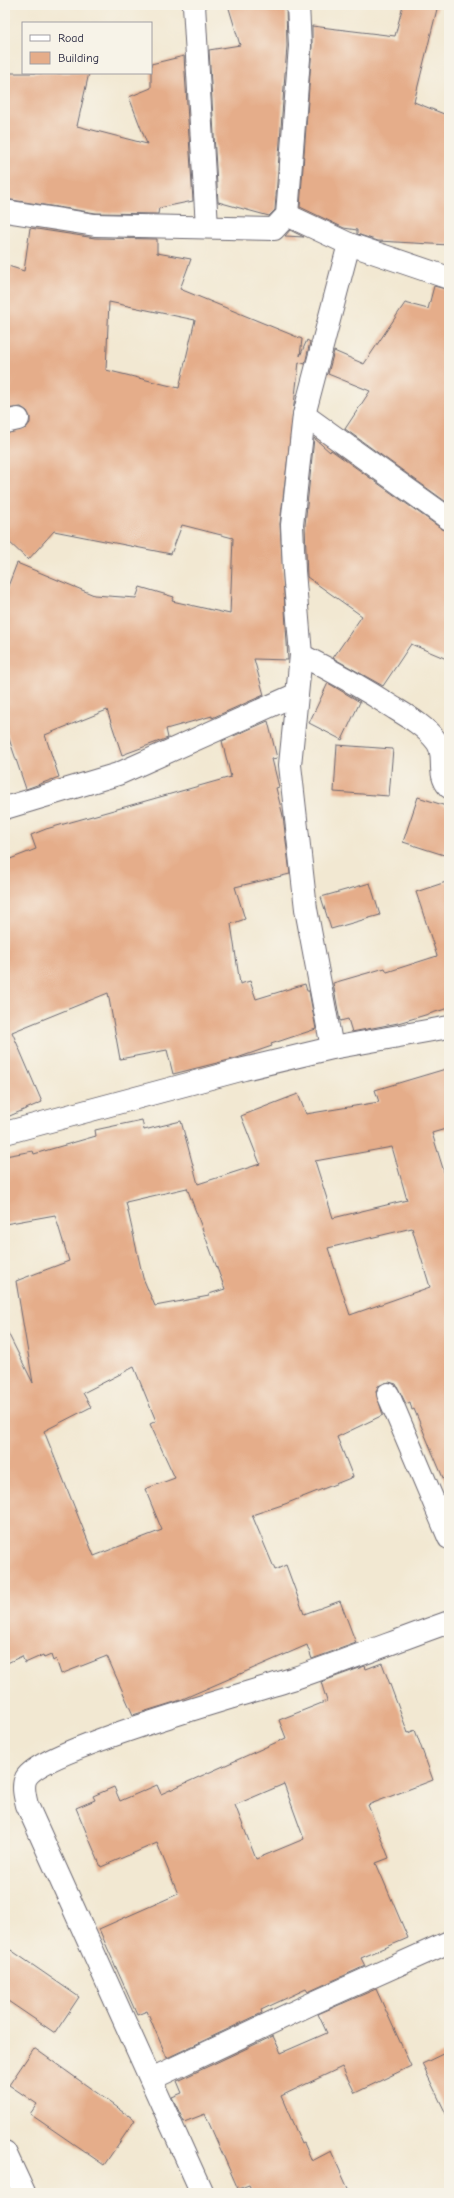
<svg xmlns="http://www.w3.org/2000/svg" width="454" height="2198" font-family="'Comic Neue',sans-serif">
<rect width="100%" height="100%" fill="#f7f3e8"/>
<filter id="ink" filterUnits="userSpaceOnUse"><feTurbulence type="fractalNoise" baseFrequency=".025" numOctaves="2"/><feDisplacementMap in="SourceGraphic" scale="8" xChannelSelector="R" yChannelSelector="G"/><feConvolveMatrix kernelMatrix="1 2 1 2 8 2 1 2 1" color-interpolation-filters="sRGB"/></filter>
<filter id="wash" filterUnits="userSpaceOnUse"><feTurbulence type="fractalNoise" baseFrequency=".012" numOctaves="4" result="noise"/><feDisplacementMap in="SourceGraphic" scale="16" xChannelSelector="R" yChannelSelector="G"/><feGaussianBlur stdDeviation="0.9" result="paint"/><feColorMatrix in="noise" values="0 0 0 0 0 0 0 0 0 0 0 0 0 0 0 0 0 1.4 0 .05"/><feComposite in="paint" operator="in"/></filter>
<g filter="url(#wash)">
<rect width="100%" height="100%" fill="#f2e8d2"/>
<g id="blocks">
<g fill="#e5ad8a" fill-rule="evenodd">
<polygon points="228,5 286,5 287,46 275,210 269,216 218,202 209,50 240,45"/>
<polygon points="403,5 438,5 414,102 449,116 449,245 378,241 357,234 357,230 344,228 300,207 312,47 312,26 395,36"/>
<polygon points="184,56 193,201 159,208 158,214 96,213 5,199 5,73 89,73 77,126 147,144 129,97 151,88 151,64"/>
<path d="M30,228L95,238L157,239V253L191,259L180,289L302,339L300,356L307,340L310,342L305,364L299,362L280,524L288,660L254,659L264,695L212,718V716L166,729L168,738L122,755L107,710L45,735L59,777L26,789L5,727V594L17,563L94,595L136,598L140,587L174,597L172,601L230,614L233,538L182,525L171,554L54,531L28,560L5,538V434L26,428L30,423V417L27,411L21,407L5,409V265L24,271ZM109,302L195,320L179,388L106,370Z"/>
<polygon points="290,230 304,237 285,236"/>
<polygon points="434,286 449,290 449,504 345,429 370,391 328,374 334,351 364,364 405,303 428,309"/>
<polygon points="314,438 330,452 331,450 442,529 449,531 449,660 411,644 383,686 333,658 362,616 307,577 305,525"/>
<polygon points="328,683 360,702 342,740 309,723"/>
<polygon points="268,721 277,758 272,759 279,787 276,788 283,816 290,874 235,887 245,919 231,924 240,984 250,981 256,999 305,984 307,991 309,991 316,1029 271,1044 272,1046 237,1058 173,1074 167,1050 120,1059 108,993 12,1032 42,1102 5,1118 5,861 36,849 31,835 46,829 231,777 222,741"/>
<polygon points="337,745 393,749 389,796 334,792"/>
<polygon points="418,797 449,807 449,839 444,855 403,842"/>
<polygon points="449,881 449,1008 398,1023 352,1032 348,1019 340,1021 333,983 385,968 387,972 437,956 416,892"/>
<polygon points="370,883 380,915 331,929 321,897"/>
<path d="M449,1068V1128L432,1133L449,1188V1492L414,1409L412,1410L410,1402L406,1404L396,1384L389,1382L378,1386L376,1392L383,1415L337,1437L353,1477L285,1504L252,1515L275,1570L286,1565L304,1614L340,1601L356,1643L312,1659L307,1645L178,1701L133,1715L107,1656L61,1674L56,1659L53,1661L51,1655L44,1658L43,1655L25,1663L22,1656L5,1664V1327L33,1383L16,1281L69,1261L55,1215L5,1224V1156L33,1151L34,1154L96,1136L95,1130L142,1120L144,1130L181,1121L198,1184L260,1164L241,1116L298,1094L306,1114L379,1102L375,1090ZM392,1147L407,1200L333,1218L315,1161ZM187,1188L225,1289L209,1294V1296L155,1306L143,1278L126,1202ZM412,1228L430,1287L350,1315L328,1248ZM134,1367L156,1421L150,1424L175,1478L145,1489L162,1530L94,1556L44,1431L91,1407L83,1393Z"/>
<path d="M382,1663L408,1733L415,1730L433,1780L368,1805L389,1858L376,1863L408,1938L361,1958L365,1966L308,1992L306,1989L261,2010L262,2013L167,2058L147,2011L137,2015L99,1929L178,1894L157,1843L101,1867L76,1808L95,1800L93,1796L114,1787L120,1801L157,1785L161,1794L286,1738L279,1720L327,1701L321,1682L365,1666L366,1669ZM284,1784L304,1839L256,1859L235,1805Z"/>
<polygon points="5,1946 79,1997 55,2033 5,1999"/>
<polygon points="376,1989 411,2066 355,2093 342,2067 281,2096 302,2144 304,2143 312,2161 331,2151 350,2193 253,2193 249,2185 238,2189 205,2114 184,2122 172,2097 182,2093 177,2081 273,2036 281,2053 327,2033 318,2014"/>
<polygon points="34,2048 135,2120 104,2165 30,2114 37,2104 9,2085"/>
<polygon points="449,2051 449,2120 422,2064"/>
</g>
</g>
</g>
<g filter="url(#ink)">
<use href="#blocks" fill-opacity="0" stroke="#6b6770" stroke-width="1"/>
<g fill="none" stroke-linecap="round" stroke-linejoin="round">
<g stroke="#6b6770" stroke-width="24">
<g id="minor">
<polyline points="194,5 207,227"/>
<polyline points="5,211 95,225 274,229 287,215 300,46 298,5"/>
<polyline points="287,215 349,244 449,278"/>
<polyline points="304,415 449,519"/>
<polyline points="5,422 18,419"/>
<path d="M301,655C333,671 363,688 394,708C409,717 426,727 437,742C447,756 436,773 449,787"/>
<polyline points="5,808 118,774 297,694"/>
<polyline points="332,1048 306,909 290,765 301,655 294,571 292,525 304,415 349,244"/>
<polyline points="5,1133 244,1069 332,1048 449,1027"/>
<polyline points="388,1394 449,1538"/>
<polyline points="151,2079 311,2004 449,1942"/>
<polyline points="5,2152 24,2193"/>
<path d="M202,2193L27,1805C25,1797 22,1786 26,1778C42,1749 250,1693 292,1679C345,1661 396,1641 449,1622"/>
</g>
</g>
<use href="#minor" stroke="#fff" stroke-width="22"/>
</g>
</g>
<rect width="454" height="2198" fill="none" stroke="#f7f3e8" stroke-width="20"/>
<rect x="22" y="22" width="130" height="52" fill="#f7f3e8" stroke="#a29fa3"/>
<rect x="30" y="35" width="20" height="6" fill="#ffffff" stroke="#a29fa3"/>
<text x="58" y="42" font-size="12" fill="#22223b">Road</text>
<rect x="30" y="52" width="20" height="12" fill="#e5ad8a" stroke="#a29fa3"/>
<text x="58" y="62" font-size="12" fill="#22223b">Building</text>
</svg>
